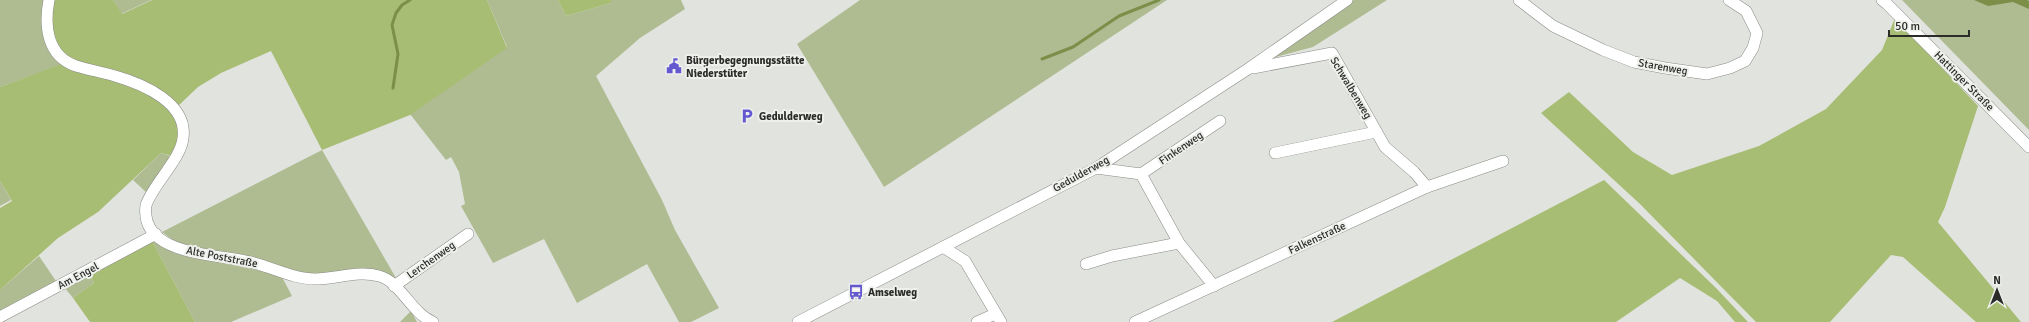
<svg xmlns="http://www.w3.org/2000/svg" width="2029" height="322" font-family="Signika,sans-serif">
<rect width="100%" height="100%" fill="#e1e3de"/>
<g fill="#afbc92">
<polygon points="0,0 46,0 63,64 0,87"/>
<polygon points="113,0 151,0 121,14"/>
<polygon points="487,0 558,0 566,16 611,3 610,0 681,0 685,9 640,38 596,76 662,200 675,230 719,308 691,322 679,322 647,264 577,303 544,239 493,263 461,206 465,204 459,172 451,157 446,160 410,114 507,47"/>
<polygon points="860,0 1167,0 884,187 797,44"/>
<polygon points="1351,0 1387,0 1313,47 1264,60"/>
<polygon points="1902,0 2029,0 2029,130"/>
<polygon points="322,150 396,278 380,271 308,274 176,242 162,232"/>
<polygon points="161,153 173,157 148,194 133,180"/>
<polygon points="0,181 11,200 0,206"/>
<polygon points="151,239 174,253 281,275 292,296 231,322 195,322"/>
<polygon points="39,256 58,284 0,314 0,290"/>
<polygon points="89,273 94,283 73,298 64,287"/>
<polygon points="411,311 417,322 400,322"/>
</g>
<g fill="#a8bd74">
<path d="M53,0H113L122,14L152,0H487L507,48L410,115L322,150L271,51L221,73L198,87L178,106L69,58C47,40 50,26 53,0Z"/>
<polygon points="558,0 611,0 611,3 566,16"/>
<polygon points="1895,18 1978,106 1945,207 1938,222 2021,322 1976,322 1903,257 1891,255 1830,322 1756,322 1640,204 1541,113 1569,92 1633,152 1672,175 1759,146 1826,109 1882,50"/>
<polygon points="64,63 155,96 183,126 172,156 161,153 98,212 58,238 0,290 0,208 12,201 0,181 0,87"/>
<polygon points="1604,180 1716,288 1748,322 1735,322 1717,301 1680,278 1616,322 1332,322"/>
<polygon points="151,239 195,322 90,322 73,298 94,283 89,273"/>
</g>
<polygon fill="#7b8f48" points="1974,0 2027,0 2029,1 2029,9 2013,2 1988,6"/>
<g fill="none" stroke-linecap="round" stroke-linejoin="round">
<g stroke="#7b8f48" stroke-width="3">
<polyline points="1042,59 1073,47 1119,16 1159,0"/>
<polyline points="393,88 398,54 392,25 396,13 402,5 410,0"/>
</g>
<g stroke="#8a8b87" stroke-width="12">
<g id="minor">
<path d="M49,0C44,26 47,56 76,66C89,70 102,72 115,76C143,84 188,103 183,138C181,159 154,183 146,205C139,258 221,253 254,263C274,268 294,279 315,279C336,279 359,270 379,276C400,281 411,313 433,322"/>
<polyline points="1519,0 1553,26 1603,50 1634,62 1665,68 1707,74 1730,68 1745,61 1753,48 1757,33 1746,11 1729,0"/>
<polyline points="1882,0 1887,4 2029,147"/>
<polyline points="1253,68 1332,53 1385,147 1414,172 1427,187"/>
<polyline points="1275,153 1376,132"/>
<polyline points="1096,168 1141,174 1179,243 1214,286"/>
<polyline points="1141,174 1220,121"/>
<polyline points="943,247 965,261 1001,322"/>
<polyline points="1086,264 1112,256 1179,243"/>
<polyline points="394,286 468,234"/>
<polyline points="0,317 156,234"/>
<polyline points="798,322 1096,168 1248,69 1347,0"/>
<polyline points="977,322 995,314"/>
<polyline points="1135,322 1427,187 1503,161"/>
</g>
</g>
<use href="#minor" stroke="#fff" stroke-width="11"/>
</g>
<defs>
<g id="civic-bare" transform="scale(1.2)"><path d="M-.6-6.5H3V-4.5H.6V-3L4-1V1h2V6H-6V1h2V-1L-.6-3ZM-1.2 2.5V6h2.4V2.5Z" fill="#6458d1" stroke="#eef0ec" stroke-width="2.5" paint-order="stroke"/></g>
<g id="parking-bare" transform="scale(1.2)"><path d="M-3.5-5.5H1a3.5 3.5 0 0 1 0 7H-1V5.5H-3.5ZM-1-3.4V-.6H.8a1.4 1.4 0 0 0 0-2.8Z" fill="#6458d1" stroke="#eef0ec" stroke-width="2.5" paint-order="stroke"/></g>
<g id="bus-bare" transform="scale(1.2)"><path d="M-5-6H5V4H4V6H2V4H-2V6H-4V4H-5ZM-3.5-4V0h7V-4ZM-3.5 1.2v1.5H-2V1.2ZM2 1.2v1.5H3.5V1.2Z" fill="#6458d1" stroke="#eef0ec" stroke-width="2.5" paint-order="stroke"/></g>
</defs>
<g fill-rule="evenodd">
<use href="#civic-bare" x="674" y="66"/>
<use href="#parking-bare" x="747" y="116"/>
<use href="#bus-bare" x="856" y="292"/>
</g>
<g text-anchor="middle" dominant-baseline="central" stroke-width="4" stroke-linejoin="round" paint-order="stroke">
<g font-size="11" font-weight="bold" fill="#2b2c2a" stroke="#eef0ec" text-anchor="start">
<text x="686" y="60">Bürgerbegegnungsstätte<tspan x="686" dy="13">Niederstüter</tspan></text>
<text x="759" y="116">Gedulderweg</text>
<text x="868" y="292">Amselweg</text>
</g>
<g font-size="11" fill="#2b2c2a" stroke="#eef0ec">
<text transform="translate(1663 67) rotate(10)">Starenweg</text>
<text transform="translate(1964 81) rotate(45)">Hattinger Straße</text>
<text transform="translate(1351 88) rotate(59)">Schwalbenweg</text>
<text transform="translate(1181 148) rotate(-34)">Finkenweg</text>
<text transform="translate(1081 174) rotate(-29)">Gedulderweg</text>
<text transform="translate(1317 238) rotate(-25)">Falkenstraße</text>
<text transform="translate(222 257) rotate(11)">Alte Poststraße</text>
<text transform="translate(431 260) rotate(-35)">Lerchenweg</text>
<text transform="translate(78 276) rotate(-28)">Am Engel</text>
</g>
</g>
<g transform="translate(1997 290)" stroke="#eef0ec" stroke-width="3" paint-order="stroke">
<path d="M0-3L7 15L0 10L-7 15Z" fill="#2b2c2a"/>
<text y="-6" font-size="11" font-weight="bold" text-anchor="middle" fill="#2b2c2a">N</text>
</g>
<path d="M1889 30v6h80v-6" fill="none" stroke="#2b2c2a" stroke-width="2"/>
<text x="1895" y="30" font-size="12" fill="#2b2c2a" stroke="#eef0ec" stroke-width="3" paint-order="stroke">50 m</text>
</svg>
